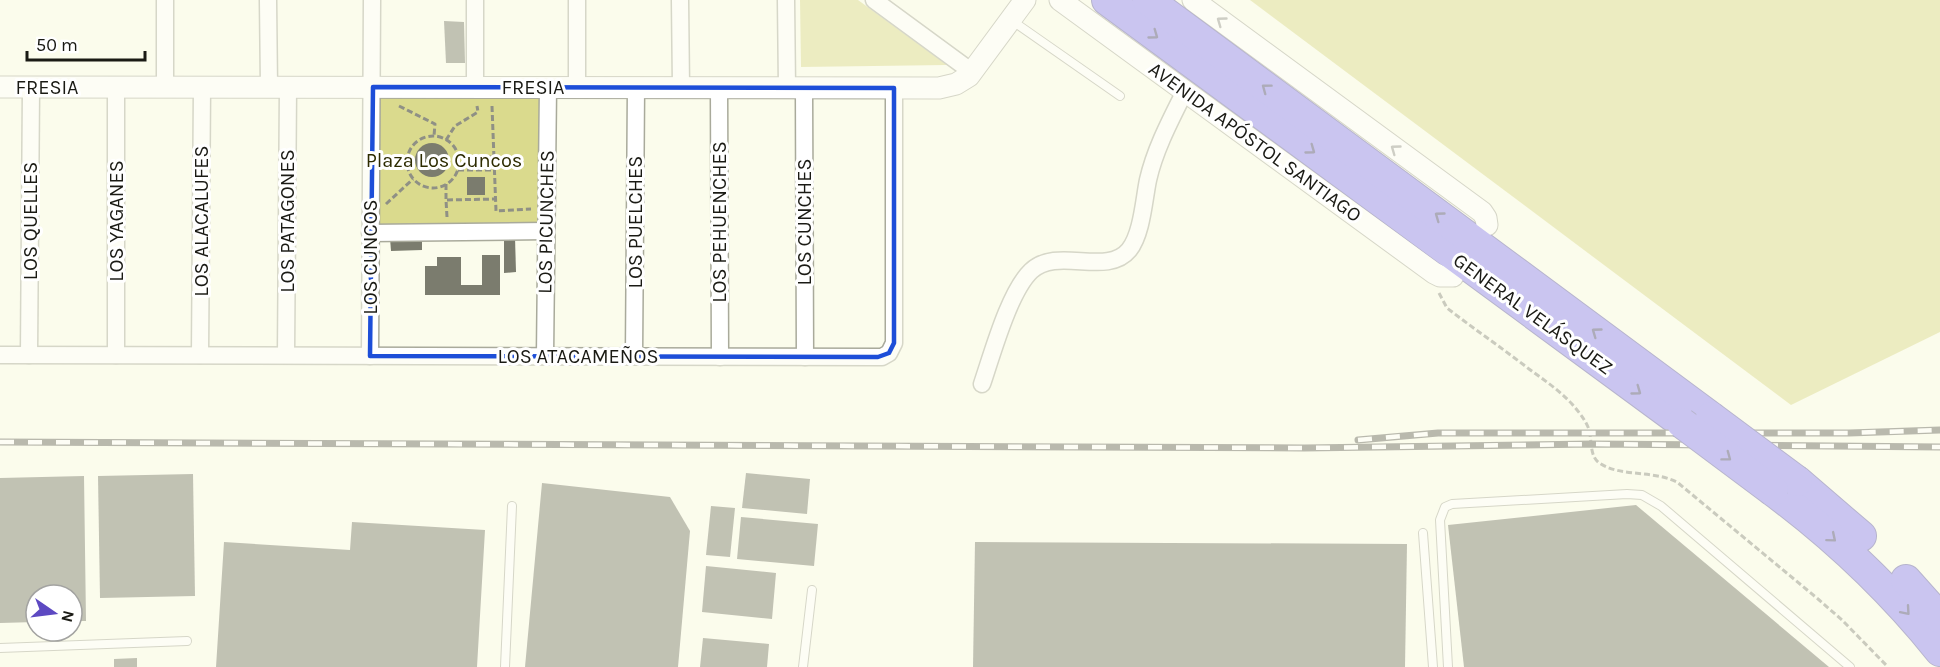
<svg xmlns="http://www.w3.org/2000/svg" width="1940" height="667" font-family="Karla,sans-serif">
<rect width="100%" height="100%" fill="#fbfcec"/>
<g fill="#dada8d">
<polygon points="800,0 858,0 947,65 801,67"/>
<polygon points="1250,0 1940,0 1940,332 1791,405"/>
<polygon points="377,92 543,93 542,227 375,230"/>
</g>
<g fill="#7b7c6e">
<polygon points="444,21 464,22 465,63 446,63"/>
<circle cx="432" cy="160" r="17"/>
<rect x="467" y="177" width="18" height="18"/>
<polygon points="515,237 516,272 504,273 504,238"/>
<polygon points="390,238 422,238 422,250 391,251"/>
<polygon points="482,255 500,255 500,295 425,295 425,266 437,266 437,257 461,257 461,285 482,285"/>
<polygon points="746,473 810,479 807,514 742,508"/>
<polygon points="193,474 195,596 100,598 98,476"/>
<polygon points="84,476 86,621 72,621 72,595 36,595 36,622 0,623 0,478"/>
<polygon points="542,483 670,497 690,531 678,667 525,667"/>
<polygon points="1636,505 1829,667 1464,667 1448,525"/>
<polygon points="711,506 735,508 730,557 706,555"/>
<polygon points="741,517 818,524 814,566 737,559"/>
<polygon points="352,522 485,530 477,667 216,667 224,542 350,550"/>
<polygon points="975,542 1407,544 1405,667 973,667"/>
<polygon points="706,566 776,573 772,619 702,612"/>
<polygon points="703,638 769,644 767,667 700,667"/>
<polygon points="137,658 137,667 114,667 114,659"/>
</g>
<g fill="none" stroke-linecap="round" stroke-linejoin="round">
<g stroke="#a9aa9b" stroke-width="10">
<g id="service">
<polyline points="1011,20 1120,96"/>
<polyline points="1423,533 1433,667"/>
<polyline points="0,648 187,641"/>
<polyline points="505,667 512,506"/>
<polyline points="803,667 812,590"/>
<polyline points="1448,667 1440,520 1445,507 1452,504 1627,494 1642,495 1661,506 1850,667"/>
</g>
</g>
<g stroke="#a9aa9b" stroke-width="19">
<g id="minor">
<polyline points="268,0 269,87"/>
<polyline points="475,0 475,87"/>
<polyline points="577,0 577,87"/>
<polyline points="680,0 681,87"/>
<polyline points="786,0 787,88"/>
<polyline points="874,0 972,72"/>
<polyline points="116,87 116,355"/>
<polyline points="165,87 165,0"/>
<polyline points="719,87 720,357"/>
<polyline points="804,88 805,357"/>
<polyline points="370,233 546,231"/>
<polyline points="0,355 882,357 889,353 894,343 894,88"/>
<polyline points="29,355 31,87"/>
<polyline points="200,355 202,87"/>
<polyline points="286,355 288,87"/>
<polyline points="370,356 372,0"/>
<polyline points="545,356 548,87"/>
<polyline points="634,356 636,87"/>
<path d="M982,384C992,355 1009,292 1031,271C1057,246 1107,277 1129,250C1142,234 1144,199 1148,180C1155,149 1171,119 1185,91"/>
</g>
</g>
<g stroke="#a9aa9b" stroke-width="23">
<g id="tertiary">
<polyline points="1060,0 1434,273 1440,276 1453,276"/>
<polyline points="1193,0 1482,212 1486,218 1487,225"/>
<polyline points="0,87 939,88 956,84 969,76 1025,0"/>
</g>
</g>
<g stroke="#655fa6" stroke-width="32">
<g id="motorway">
<polyline points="1107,0 1682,423"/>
<polyline points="1148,0 1711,417"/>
<polyline points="1797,481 1861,536"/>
<path d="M1773,491C1835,537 1891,590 1940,651"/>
<polyline points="1906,580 1940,618"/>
</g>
</g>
<g stroke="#8f9085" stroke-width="3" stroke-dasharray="6 3" stroke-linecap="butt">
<polyline points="399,106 435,124 434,136"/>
<polyline points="492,106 496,211 531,209"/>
<circle cx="433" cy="162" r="26"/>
<polyline points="446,140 455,126 478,112 477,106"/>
<polyline points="459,157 494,157"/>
<polyline points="458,170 494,170"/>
<polyline points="446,184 446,200"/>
<polyline points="386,204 413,179"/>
<polyline points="447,217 446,200 496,199"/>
<path d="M1439,293L1447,308C1474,329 1502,348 1529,369C1544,380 1559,390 1572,404C1578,411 1584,418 1588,427C1593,439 1588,457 1601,464C1622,477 1652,470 1677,482L1818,599L1842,620L1888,667"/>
</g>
<use href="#service" stroke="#fff" stroke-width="8"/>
<use href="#minor" stroke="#fff" stroke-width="16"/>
<use href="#tertiary" stroke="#fff" stroke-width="21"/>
<use href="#motorway" stroke="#8e84f4" stroke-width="30"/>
<g stroke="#696960" stroke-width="7">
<g id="rail">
<polyline points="1358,440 1438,433 1849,433 1940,430"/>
<polyline points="0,442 1304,448 1592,444 1940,447"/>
</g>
</g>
<use href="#rail" stroke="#fff" stroke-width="4.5" stroke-dasharray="14" stroke-linecap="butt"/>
<g stroke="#655fa6" stroke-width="32" stroke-linecap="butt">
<g id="motorway-bridge">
<polyline points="1711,417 1797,481"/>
<polyline points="1682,423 1773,491"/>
</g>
</g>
<use href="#motorway-bridge" stroke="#8e84f4" stroke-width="30"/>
</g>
<defs><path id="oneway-chevron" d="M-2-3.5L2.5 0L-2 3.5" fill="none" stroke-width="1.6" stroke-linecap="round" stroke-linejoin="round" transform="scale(1.5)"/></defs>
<g stroke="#989895">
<use href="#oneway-chevron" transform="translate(1221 21) rotate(-144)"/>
<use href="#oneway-chevron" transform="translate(1395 149) rotate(-144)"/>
</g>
<g stroke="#4e4a79">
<use href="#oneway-chevron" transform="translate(1154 35) rotate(36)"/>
<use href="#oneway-chevron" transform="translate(1266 88) rotate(-143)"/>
<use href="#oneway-chevron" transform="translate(1311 150) rotate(36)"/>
<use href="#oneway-chevron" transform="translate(1439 216) rotate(-144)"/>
<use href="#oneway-chevron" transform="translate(1596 332) rotate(-144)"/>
<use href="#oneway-chevron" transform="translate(1637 391) rotate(36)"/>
<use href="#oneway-chevron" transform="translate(1727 457) rotate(37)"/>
<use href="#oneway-chevron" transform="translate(1832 538) rotate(40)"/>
<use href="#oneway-chevron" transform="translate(1906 611) rotate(49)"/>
</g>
<path d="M0 0H1940V667H0ZM373,87L894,88V343L889,353L878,357L370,356Z" fill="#fbfcec" fill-opacity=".55" fill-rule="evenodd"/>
<path fill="none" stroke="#1d4ed8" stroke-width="4.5" stroke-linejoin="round" d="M373,87L894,88V343L889,353L878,357L370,356Z"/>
<g text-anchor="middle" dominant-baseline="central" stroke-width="6" stroke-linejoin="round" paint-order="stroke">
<g font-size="20" fill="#1a1a14" stroke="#fff">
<text x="47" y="87">FRESIA</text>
<text x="533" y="87">FRESIA</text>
<text transform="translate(1255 142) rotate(36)">AVENIDA APÓSTOL SANTIAGO</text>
<text transform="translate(30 221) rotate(-90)">LOS QUELLES</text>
<text transform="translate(116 221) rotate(-90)">LOS YAGANES</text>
<text transform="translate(201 221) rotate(-90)">LOS ALACALUFES</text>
<text transform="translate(287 221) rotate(-90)">LOS PATAGONES</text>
<text transform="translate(546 222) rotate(-89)">LOS PICUNCHES</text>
<text transform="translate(635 222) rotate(-90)">LOS PUELCHES</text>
<text transform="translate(719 222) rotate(-90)">LOS PEHUENCHES</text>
<text transform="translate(804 222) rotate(-90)">LOS CUNCHES</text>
<text transform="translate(370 257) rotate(-90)">LOS CUNCOS</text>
<text transform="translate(1533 314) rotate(36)">GENERAL VELÁSQUEZ</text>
<text x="578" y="356">LOS ATACAMEÑOS</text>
</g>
<g font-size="20" fill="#2d2b00" stroke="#fff">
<text x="444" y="160">Plaza Los Cuncos</text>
</g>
</g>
<g transform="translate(54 613) rotate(104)"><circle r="28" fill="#ffffff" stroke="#a3a3a1" stroke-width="1.5"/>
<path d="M0-4.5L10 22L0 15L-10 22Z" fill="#5d49c2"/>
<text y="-9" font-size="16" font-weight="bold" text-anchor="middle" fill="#1a1a14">N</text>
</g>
<path d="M27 51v9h118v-9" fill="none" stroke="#1a1a14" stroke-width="3"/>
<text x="36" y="51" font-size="18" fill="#1a1a14" stroke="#ffffff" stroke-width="4.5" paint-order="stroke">50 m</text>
</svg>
